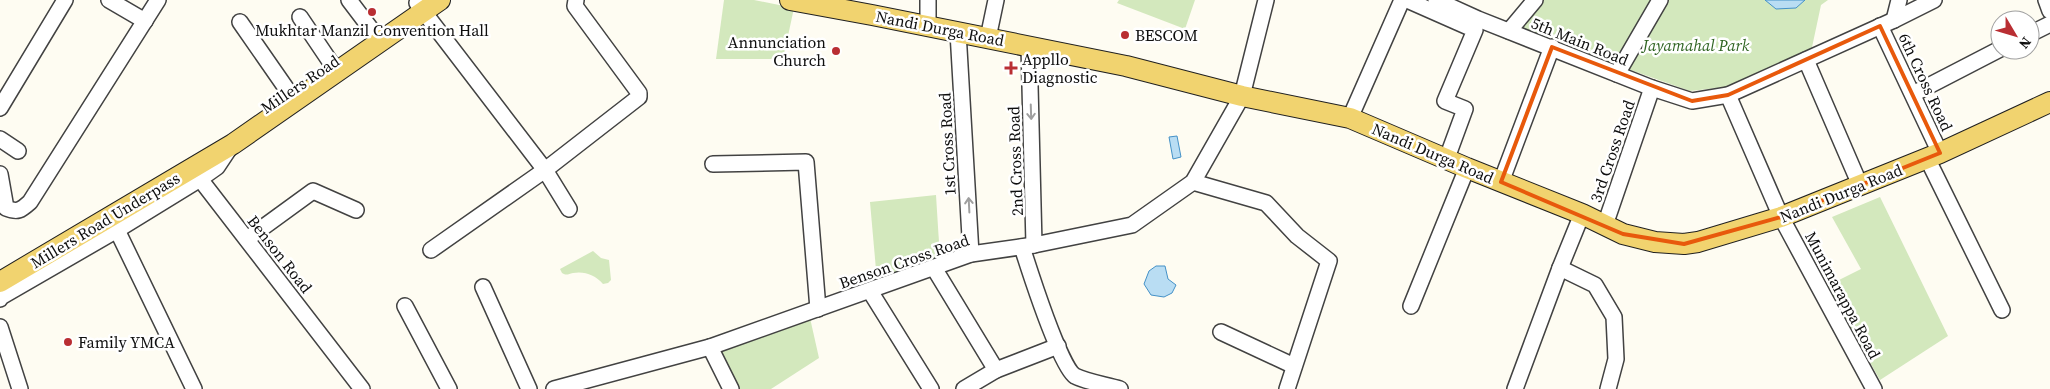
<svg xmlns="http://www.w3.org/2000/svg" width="2050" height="389" font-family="'Source Serif 4',serif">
<rect width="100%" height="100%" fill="#fefcf2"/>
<g fill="#d3e8bd">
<polygon points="724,0 754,0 794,8 783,59 716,59"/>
<polygon points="1119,0 1195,0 1185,29 1117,3"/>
<polygon points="1541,0 1655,0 1615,67 1516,30"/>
<polygon points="1665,0 1828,0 1821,5 1811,52 1734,86 1690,91 1625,68"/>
<polygon points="936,195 940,258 877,281 870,202"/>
<polygon points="1880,197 1948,336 1880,380 1827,286 1861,269 1832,217"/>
<path d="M593,251L601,258L609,260L611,280L608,283L603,284C595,275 585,271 573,273C568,274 567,276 562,273L560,269Z"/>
<polygon points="810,318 819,358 771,389 739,389 716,349"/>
</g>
<g fill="#b9ddf3" stroke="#4491c7">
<polygon points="1765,0 1805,0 1796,8 1776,9"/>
<polygon points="1177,136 1181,157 1173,159 1169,137"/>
<polygon points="1156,266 1165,266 1168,279 1176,285 1172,293 1164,297 1151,295 1144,284 1149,271"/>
</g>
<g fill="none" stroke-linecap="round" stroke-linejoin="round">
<g stroke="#424242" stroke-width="18">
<g id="minor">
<polyline points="109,0 145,21"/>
<polyline points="349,0 374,33"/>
<polyline points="1407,0 1475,30 1445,101 1465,109 1447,158"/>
<polyline points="1436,0 1478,19 1652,88 1692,101 1728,95 1894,20 1934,0"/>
<polyline points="2046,0 2050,11"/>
<polyline points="417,3 545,170 569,209"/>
<polyline points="300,17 331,63"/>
<polyline points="1894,20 1899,0"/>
<polyline points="240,22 288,91"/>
<polyline points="928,25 928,0"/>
<polyline points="1880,26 1940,153"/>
<polyline points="1509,31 1535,0"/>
<polyline points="958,32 971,254"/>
<polyline points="2030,34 2050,24"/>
<polyline points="988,38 996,0"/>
<polyline points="1029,46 1034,245"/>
<polyline points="1806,60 1860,185"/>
<polyline points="1617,74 1660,0"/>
<polyline points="1913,94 2000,49"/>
<polyline points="1728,95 1781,217 1874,389"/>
<polyline points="0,108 65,0"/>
<polyline points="1350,118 1402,0"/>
<polyline points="0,139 18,151"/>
<polyline points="229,149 217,167 200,179 362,389"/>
<polyline points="1927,158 2002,310"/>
<polyline points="713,164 806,162 818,309"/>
<path d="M0,174L6,208C18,213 21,210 30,202L158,0"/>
<polyline points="1193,182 1266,203 1297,236 1329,261 1287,389"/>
<polyline points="1501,182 1552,47"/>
<polyline points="1605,225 1652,88"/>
<polyline points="117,230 194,389"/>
<polyline points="247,239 313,191 356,210"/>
<path d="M1022,247C1029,269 1060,367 1075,376C1087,382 1107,385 1120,389"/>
<polyline points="431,250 545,170 639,97 639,93 575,6 576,0"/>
<polyline points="934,268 996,370"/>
<polyline points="1560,268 1595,285 1614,317 1616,359 1608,389"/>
<polyline points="483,287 529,389"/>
<polyline points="870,291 931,389"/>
<polyline points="0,299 1,297 117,230 200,179"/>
<polyline points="405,306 449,389"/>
<polyline points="1411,306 1467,168"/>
<polyline points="0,327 20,389"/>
<polyline points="1221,332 1294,366"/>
<polyline points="710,347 731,389"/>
<polyline points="554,389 710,347 971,254 1034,245 1132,225 1193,182 1242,96 1266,0"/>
<polyline points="964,389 996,370 1058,346"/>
<polyline points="1515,389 1560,268 1582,214"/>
</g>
</g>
<g stroke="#202020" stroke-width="22">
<g id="major">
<polyline points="790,0 872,15 1126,66 1242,96 1350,118 1467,168 1582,214 1623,234 1655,242 1684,244 1698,242 1781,217 1940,153 2050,102"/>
<polyline points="0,282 233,144 440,0"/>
</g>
</g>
<use href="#minor" stroke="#fff" stroke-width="15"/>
<use href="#major" stroke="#f1d36f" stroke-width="20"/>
</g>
<defs><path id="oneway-shaft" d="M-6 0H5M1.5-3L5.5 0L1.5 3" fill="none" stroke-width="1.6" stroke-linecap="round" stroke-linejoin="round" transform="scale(1.25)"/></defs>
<g stroke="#9f9f9f">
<use href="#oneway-shaft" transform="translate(1031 112) rotate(88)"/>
<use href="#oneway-shaft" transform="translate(969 205) rotate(-93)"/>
</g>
<path fill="none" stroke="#e8590c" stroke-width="4" stroke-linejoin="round" d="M1880,26L1940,153L1781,217L1684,244L1623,234L1501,182L1552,47L1692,101L1728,95Z"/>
<g fill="#b92e33" stroke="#fff" stroke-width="2">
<circle cx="372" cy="12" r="5"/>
<circle cx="1125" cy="35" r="5"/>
<circle cx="836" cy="51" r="5"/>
<path d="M1008.5 60.5h5v5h5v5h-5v5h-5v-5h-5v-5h5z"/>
<circle cx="68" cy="342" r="5"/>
</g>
<g text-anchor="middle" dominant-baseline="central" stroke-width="5" stroke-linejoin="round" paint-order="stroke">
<g font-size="16" fill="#0f0f0f" stroke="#fff">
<text transform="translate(940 28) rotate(11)">Nandi Durga Road</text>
<text transform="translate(1580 41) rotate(22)">5th Main Road</text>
<text transform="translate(1926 82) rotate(65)">6th Cross Road</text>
<text transform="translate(300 84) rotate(-34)">Millers Road</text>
<text transform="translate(947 144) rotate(-93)">1st Cross Road</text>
<text transform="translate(1612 151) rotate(-71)">3rd Cross Road</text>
<text transform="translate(1433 153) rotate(23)">Nandi Durga Road</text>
<text transform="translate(1015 161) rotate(-92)">2nd Cross Road</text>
<text transform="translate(1841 193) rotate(-22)">Nandi Durga Road</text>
<text transform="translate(105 220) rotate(-31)">Millers Road Underpass</text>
<text transform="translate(280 254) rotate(52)">Benson Road</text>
<text transform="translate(904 261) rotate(-19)">Benson Cross Road</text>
<text transform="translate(1843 295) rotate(62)">Munimarappa Road</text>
</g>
<g font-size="16" fill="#0f0f0f" stroke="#fff" text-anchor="start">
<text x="372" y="30" text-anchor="middle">Mukhtar Manzil Convention Hall</text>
<text x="1135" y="35">BESCOM</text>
<text x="826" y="42" text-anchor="end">Annunciation<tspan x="826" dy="18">Church</tspan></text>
<text x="1022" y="59">Appllo<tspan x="1022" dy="18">Diagnostic</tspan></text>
<text x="78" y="342">Family YMCA</text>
</g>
<g font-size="16" font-style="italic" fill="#2f6422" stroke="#fff">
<text x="1696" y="45">Jayamahal Park</text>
</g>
</g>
<g transform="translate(2015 35) rotate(128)"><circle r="24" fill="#ffffff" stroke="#9f9f9f"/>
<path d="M0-4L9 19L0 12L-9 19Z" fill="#b92e33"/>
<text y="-8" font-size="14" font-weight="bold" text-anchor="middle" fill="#0f0f0f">N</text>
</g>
</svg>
